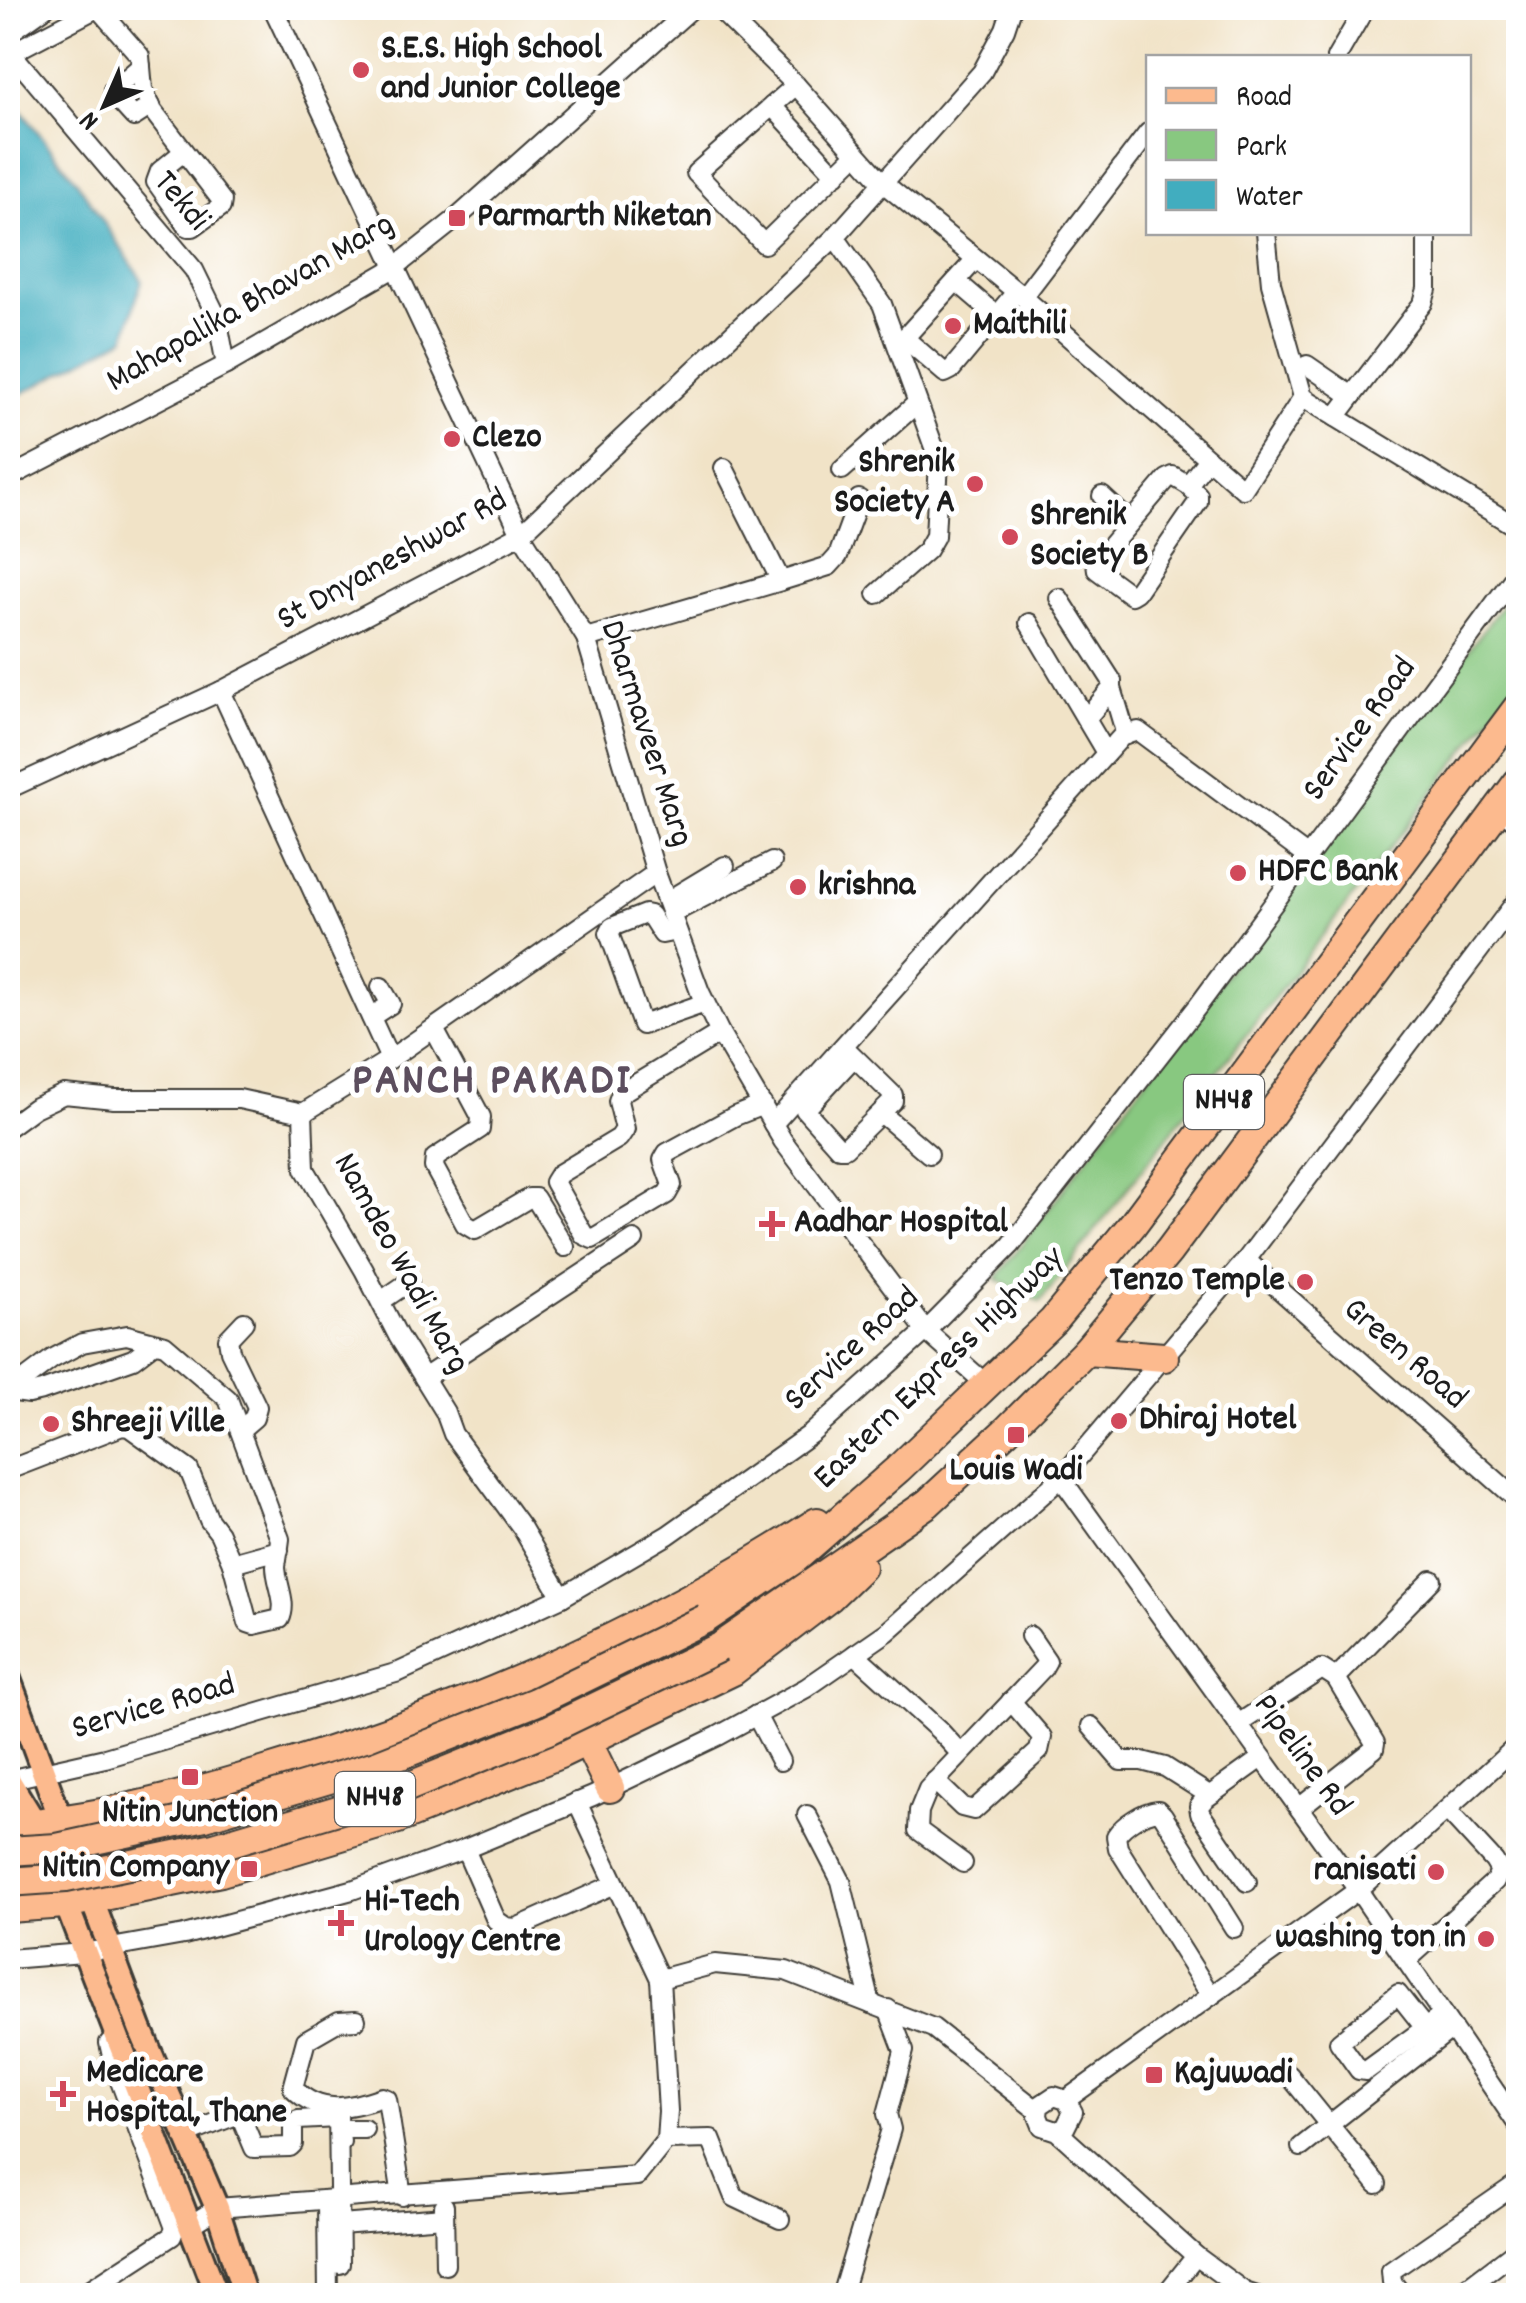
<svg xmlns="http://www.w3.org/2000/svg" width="1526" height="2303" font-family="Dekko,sans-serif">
<rect width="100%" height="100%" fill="#fff"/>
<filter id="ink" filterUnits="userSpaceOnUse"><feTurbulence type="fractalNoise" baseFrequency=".01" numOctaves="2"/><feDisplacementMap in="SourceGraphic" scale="20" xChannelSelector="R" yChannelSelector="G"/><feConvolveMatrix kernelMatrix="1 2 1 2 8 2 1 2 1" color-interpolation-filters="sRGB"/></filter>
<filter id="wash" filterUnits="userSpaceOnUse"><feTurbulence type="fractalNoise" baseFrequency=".0048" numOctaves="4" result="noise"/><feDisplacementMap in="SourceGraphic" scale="40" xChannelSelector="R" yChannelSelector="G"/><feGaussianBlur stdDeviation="2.25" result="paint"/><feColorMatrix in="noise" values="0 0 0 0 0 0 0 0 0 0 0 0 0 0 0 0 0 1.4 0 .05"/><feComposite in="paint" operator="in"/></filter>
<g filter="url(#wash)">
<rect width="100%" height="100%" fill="#f1e3c7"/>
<polygon fill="#88c880" stroke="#52724e" stroke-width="2.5" points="1518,584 1518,682 1040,1302 996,1279"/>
<polygon fill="#41adbf" stroke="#2e646e" stroke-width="2.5" points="8,94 76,180 142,280 125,338 8,401"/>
</g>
<g filter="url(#ink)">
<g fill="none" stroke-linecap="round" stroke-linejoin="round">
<g stroke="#3c3a36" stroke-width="22">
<g id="minor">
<polyline points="98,8 140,56 143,89 153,111 222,201 221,207 193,227 188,227 156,182 160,171 182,153"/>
<polyline points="273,8 521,534 586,638 656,873 700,992 720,1033 783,1141 926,1331 987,1385"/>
<polyline points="718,8 796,85 882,182 1023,297 1243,489 1303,397"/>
<polyline points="15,29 45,8"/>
<polyline points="8,49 194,270 217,317 226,365"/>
<polyline points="11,53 97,8"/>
<polyline points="1336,58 1365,8"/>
<polyline points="141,66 113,90 114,95 134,117 151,106"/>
<polyline points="796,85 696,173 764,244 855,155"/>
<polyline points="772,106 836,175"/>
<polyline points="1266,232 1271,283 1303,397"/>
<polyline points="835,237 882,304 939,461 935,536 927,550 877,594"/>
<polyline points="976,259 908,334 909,342 945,373 951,370 1016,292"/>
<polyline points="956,281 997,316"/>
<polyline points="1023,297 1148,133"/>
<polyline points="1307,365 1352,396"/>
<polyline points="1303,397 1518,528"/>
<polyline points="1336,417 1423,303 1427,289 1427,232"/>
<polyline points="842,470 916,404"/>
<polyline points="8,478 226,365 394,268 457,218 692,8"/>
<polyline points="1188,485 1173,476 1167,479 1096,563 1097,570 1131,595 1136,592 1198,502 1198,495 1188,485 1208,459"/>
<polyline points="1102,496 1130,522"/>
<polyline points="781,581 829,566 838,556 859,499"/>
<polyline points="1059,598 1112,681 1112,688 1086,719"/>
<polyline points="1029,623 1106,753"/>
<polyline points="586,638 781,581 724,468"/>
<polyline points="1112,688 1126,735"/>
<polyline points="221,691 390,1059"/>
<polyline points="8,789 221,691 521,534 835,237 982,72 1005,29 1012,8"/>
<polyline points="1499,808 1518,823"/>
<polyline points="667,901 725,866"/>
<polyline points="671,914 772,862"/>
<polyline points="677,931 662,934 650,915 645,914 612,927 609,933 642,1025 705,1003"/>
<polyline points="371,1017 391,1004 381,987"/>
<polyline points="434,1029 481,1117 480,1129 435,1158 434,1167 465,1224 475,1230 529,1198 535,1198 565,1247"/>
<polyline points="720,1033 621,1093 618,1101 625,1129 619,1138 559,1174 554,1182 584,1235 592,1239 667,1194 672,1185 663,1160 667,1153 735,1116 763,1105"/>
<polyline points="844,1047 893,1095 893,1101 845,1148 839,1148 805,1110 854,1057"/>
<polyline points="303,1113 390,1059 656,873"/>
<polyline points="881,1113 929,1154"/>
<polyline points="773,1124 1122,736 1138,731 1308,857"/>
<polyline points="8,1127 34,1108 64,1094 114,1099 239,1099 303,1113 305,1169 364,1270 398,1336 445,1412 453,1434 522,1528 562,1597"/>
<polyline points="1246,1260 1518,1500"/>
<polyline points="381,1301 409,1282"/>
<polyline points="424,1378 634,1240"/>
<polyline points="9,1391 29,1394 42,1391 133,1359 154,1343"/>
<path d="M8,1392L52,1359L82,1343L127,1335L165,1345L228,1399L280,1539C279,1548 277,1558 276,1566C276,1584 288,1602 280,1619L254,1625L248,1623L232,1563L279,1550"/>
<polyline points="240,1430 254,1418 257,1407 230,1351 228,1339 244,1322"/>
<polyline points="8,1470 122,1426 129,1427 189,1470 209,1520 219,1533 232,1563"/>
<polyline points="1061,1478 1358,1890 1518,2125"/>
<polyline points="855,1654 939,1730 960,1753"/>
<polyline points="1336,1678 1432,1580"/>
<polyline points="756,1715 780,1761"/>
<polyline points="1238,1724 1322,1669 1336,1678 1375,1743 1374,1749 1299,1808"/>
<polyline points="1091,1726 1121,1761 1142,1761 1165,1767 1209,1795"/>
<polyline points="8,1780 105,1758 399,1672 562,1597 668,1535 812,1433 926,1331 1011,1245 1198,1006 1518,572"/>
<polyline points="935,1781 962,1807 974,1810 1039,1751 1042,1737 1011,1701"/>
<polyline points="807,1815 841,1881 871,2004"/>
<polyline points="465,1849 496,1920 506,1927 516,1928 615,1884"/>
<polyline points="963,1863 918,1830 919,1811 928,1789 1043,1668 1047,1661 1030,1636"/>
<polyline points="1247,1882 1200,1813 1199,1806 1205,1799 1262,1758"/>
<polyline points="8,1959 83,1953 184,1935 352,1890 465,1849 593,1796 718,1736 806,1688 887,1632 1061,1478 1246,1260 1518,899"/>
<polyline points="1406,1961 1495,1881 1500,1871 1494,1861 1447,1810"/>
<polyline points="660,1979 715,1964 786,1971 933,2028 1038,2111"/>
<path d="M1211,1996L1118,1848L1116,1836C1124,1824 1143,1812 1158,1810L1163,1815L1234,1928"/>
<path d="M356,2020L339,2021L306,2040L293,2088C320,2116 350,2108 382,2097L387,2099L402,2196"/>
<polyline points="1425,2028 1398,1994 1339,2042 1359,2070 1366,2071 1443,2015"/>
<polyline points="1289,2075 1377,2184"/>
<polyline points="1066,2100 1358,1890 1518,1745"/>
<polyline points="338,2110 340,2264"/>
<polyline points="1057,2131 1065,2128 1073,2112 1066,2100 1054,2096 1039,2106 1038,2116 1042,2126 1057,2131 1196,2256 1164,2296"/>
<polyline points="185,2135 236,2115 241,2117 254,2148 290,2147 293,2144 293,2123 298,2120 338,2118"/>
<polyline points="666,2140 711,2139 734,2197 780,2219"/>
<polyline points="341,2142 340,2134 346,2129 364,2129"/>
<polyline points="1301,2147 1452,2028"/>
<polyline points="327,2201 328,2296"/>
<polyline points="444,2206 445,2265"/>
<polyline points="192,2224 217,2208 637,2176 666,2140 668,2111 660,1979 577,1802"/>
<polyline points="340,2225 444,2217"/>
<polyline points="1196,2256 1245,2292 1257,2296"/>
<polyline points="80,2296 172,2236 175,2228 114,2065 109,2043 115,2037"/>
<polyline points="841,2296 891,2129 887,2114 904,2051 888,2009"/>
<polyline points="1403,2296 1392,2282 1391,2271 1518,2183"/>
<polyline points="1456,2296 1518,2249"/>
</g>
</g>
<g stroke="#3c3a36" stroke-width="28">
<g id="major">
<polyline points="8,1676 67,1836"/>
<polyline points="8,1779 35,1823 217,2296"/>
<polyline points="86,1884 140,2028 217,2208 245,2296"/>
</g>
</g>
<g stroke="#3c3a36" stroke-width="32">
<g id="highway">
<polyline points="1086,1351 1164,1357"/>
<polyline points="705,1619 796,1558 898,1469 1053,1321 1133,1224 1518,707"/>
<polyline points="720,1647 928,1503 1007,1430 1086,1351 1169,1251 1518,782"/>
<polyline points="587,1741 610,1788"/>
<path d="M8,1825C92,1820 178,1797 259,1773C455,1715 646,1633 817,1522"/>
<polyline points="8,1908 65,1904 221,1872 398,1819 560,1754 733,1671 830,1597 861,1567"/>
</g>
</g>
<use href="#minor" stroke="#fff" stroke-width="18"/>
<use href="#major" stroke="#fcba8e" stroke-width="22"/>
<use href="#highway" stroke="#fcba8e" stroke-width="28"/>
<g stroke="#3c3a36" stroke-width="32" stroke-linecap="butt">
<g id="highway-bridge">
<polyline points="8,1851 57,1848 205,1816 376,1765 535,1702 705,1619"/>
<polyline points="8,1882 66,1878 214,1847 388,1795 548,1730 720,1647"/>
</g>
</g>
<use href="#highway-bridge" stroke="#fcba8e" stroke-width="28"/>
</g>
</g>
<g fill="#d1495b" stroke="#fff" stroke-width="4">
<circle cx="361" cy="70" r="10"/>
<rect x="447" y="208" width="20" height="20" rx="5"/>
<circle cx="953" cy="326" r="10"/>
<circle cx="452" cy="439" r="10"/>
<circle cx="975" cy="484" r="10"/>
<circle cx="1010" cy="537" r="10"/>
<circle cx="1238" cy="873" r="10"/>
<circle cx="798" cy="887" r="10"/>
<path d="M767 1209h10v10h10v10h-10v10h-10v-10h-10v-10h10z"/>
<circle cx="1305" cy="1282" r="10"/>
<circle cx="1119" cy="1421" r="10"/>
<circle cx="51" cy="1424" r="10"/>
<rect x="1006" y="1425" width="20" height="20" rx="5"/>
<rect x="180" y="1767" width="20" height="20" rx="5"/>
<rect x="239" y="1859" width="20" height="20" rx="5"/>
<circle cx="1436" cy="1872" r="10"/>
<path d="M336 1908h10v10h10v10h-10v10h-10v-10h-10v-10h10z"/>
<circle cx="1486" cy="1939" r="10"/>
<rect x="1144" y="2065" width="20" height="20" rx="5"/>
<path d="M58 2079h10v10h10v10h-10v10h-10v-10h-10v-10h10z"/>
</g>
<g text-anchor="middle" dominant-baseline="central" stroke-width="10" stroke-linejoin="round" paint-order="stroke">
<g fill="#fff" stroke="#606060" stroke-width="2.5">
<rect x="1184" y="1075" width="80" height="54" rx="8"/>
<rect x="335" y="1772" width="80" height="54" rx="8"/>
</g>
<g font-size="32" font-weight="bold" fill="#1c1c1c">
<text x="1224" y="1102">NH48</text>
<text x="375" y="1799">NH48</text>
</g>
<g font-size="35" font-weight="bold" fill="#1c1c1c" stroke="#fff" text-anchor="start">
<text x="381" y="50">S.E.S. High School<tspan x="381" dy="40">and Junior College</tspan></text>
<text x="477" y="218">Parmarth Niketan</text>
<text x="973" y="326">Maithili</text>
<text x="472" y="439">Clezo</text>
<text x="955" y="464" text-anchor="end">Shrenik<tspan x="955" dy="40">Society A</tspan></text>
<text x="1030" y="517">Shrenik<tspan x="1030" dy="40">Society B</tspan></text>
<text x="1258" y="873">HDFC Bank</text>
<text x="818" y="887">krishna</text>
<text x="794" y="1224">Aadhar Hospital</text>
<text x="1285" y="1282" text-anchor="end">Tenzo Temple</text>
<text x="1139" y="1421">Dhiraj Hotel</text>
<text x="71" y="1424">Shreeji Ville</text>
<text x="1016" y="1472" text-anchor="middle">Louis Wadi</text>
<text x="190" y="1814" text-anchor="middle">Nitin Junction</text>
<text x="229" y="1869" text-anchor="end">Nitin Company</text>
<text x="1416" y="1872" text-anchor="end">ranisati</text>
<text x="364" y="1903">Hi-Tech<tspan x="364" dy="40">Urology Centre</tspan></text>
<text x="1466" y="1939" text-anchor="end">washing ton in</text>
<text x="86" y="2074">Medicare<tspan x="86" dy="40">Hospital, Thane</tspan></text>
<text x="1174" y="2075">Kajuwadi</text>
</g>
<g font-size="35" fill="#1c1c1c" stroke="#fff">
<text transform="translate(180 202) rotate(50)">Tekdi</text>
<text transform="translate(251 304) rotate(-30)">Mahapalika Bhavan Marg</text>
<text transform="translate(393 561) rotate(-29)">St Dnyaneshwar Rd</text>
<text transform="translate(1361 730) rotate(-54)">Service Road</text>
<text transform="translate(645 734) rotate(72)">Dharmaveer Marg</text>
<text transform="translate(400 1264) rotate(61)">Namdeo Wadi Marg</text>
<text transform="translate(853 1350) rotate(-42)">Service Road</text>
<text transform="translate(1404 1355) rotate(41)">Green Road</text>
<text transform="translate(940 1369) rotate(-44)">Eastern Express Highway</text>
<text transform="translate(154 1708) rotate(-16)">Service Road</text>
<text transform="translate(1301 1756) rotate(54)">Pipeline Rd</text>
</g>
<g font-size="45" font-weight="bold" letter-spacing="2.5" fill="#5c4e5e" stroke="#fff">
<text x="492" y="1083">PANCH PAKADI</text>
</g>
</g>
<rect width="1526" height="2303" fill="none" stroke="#fff" stroke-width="40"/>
<rect x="1146" y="55" width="325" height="180" fill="#ffffff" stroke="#a4a4a4" stroke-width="2.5"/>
<rect x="1166" y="88" width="50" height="15" fill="#fcba8e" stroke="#a4a4a4" stroke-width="2.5"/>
<text x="1236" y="105" font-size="30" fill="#1c1c1c">Road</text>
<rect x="1166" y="130" width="50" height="30" fill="#88c880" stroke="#a4a4a4" stroke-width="2.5"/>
<text x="1236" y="155" font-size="30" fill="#1c1c1c">Park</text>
<rect x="1166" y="180" width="50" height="30" fill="#41adbf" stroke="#a4a4a4" stroke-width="2.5"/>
<text x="1236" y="205" font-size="30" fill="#1c1c1c">Water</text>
<g transform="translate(105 105) rotate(225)" stroke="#ffffff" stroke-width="8" paint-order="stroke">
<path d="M0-8L18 38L0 25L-18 38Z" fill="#1c1c1c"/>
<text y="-15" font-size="28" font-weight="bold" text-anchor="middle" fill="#1c1c1c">N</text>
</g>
</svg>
